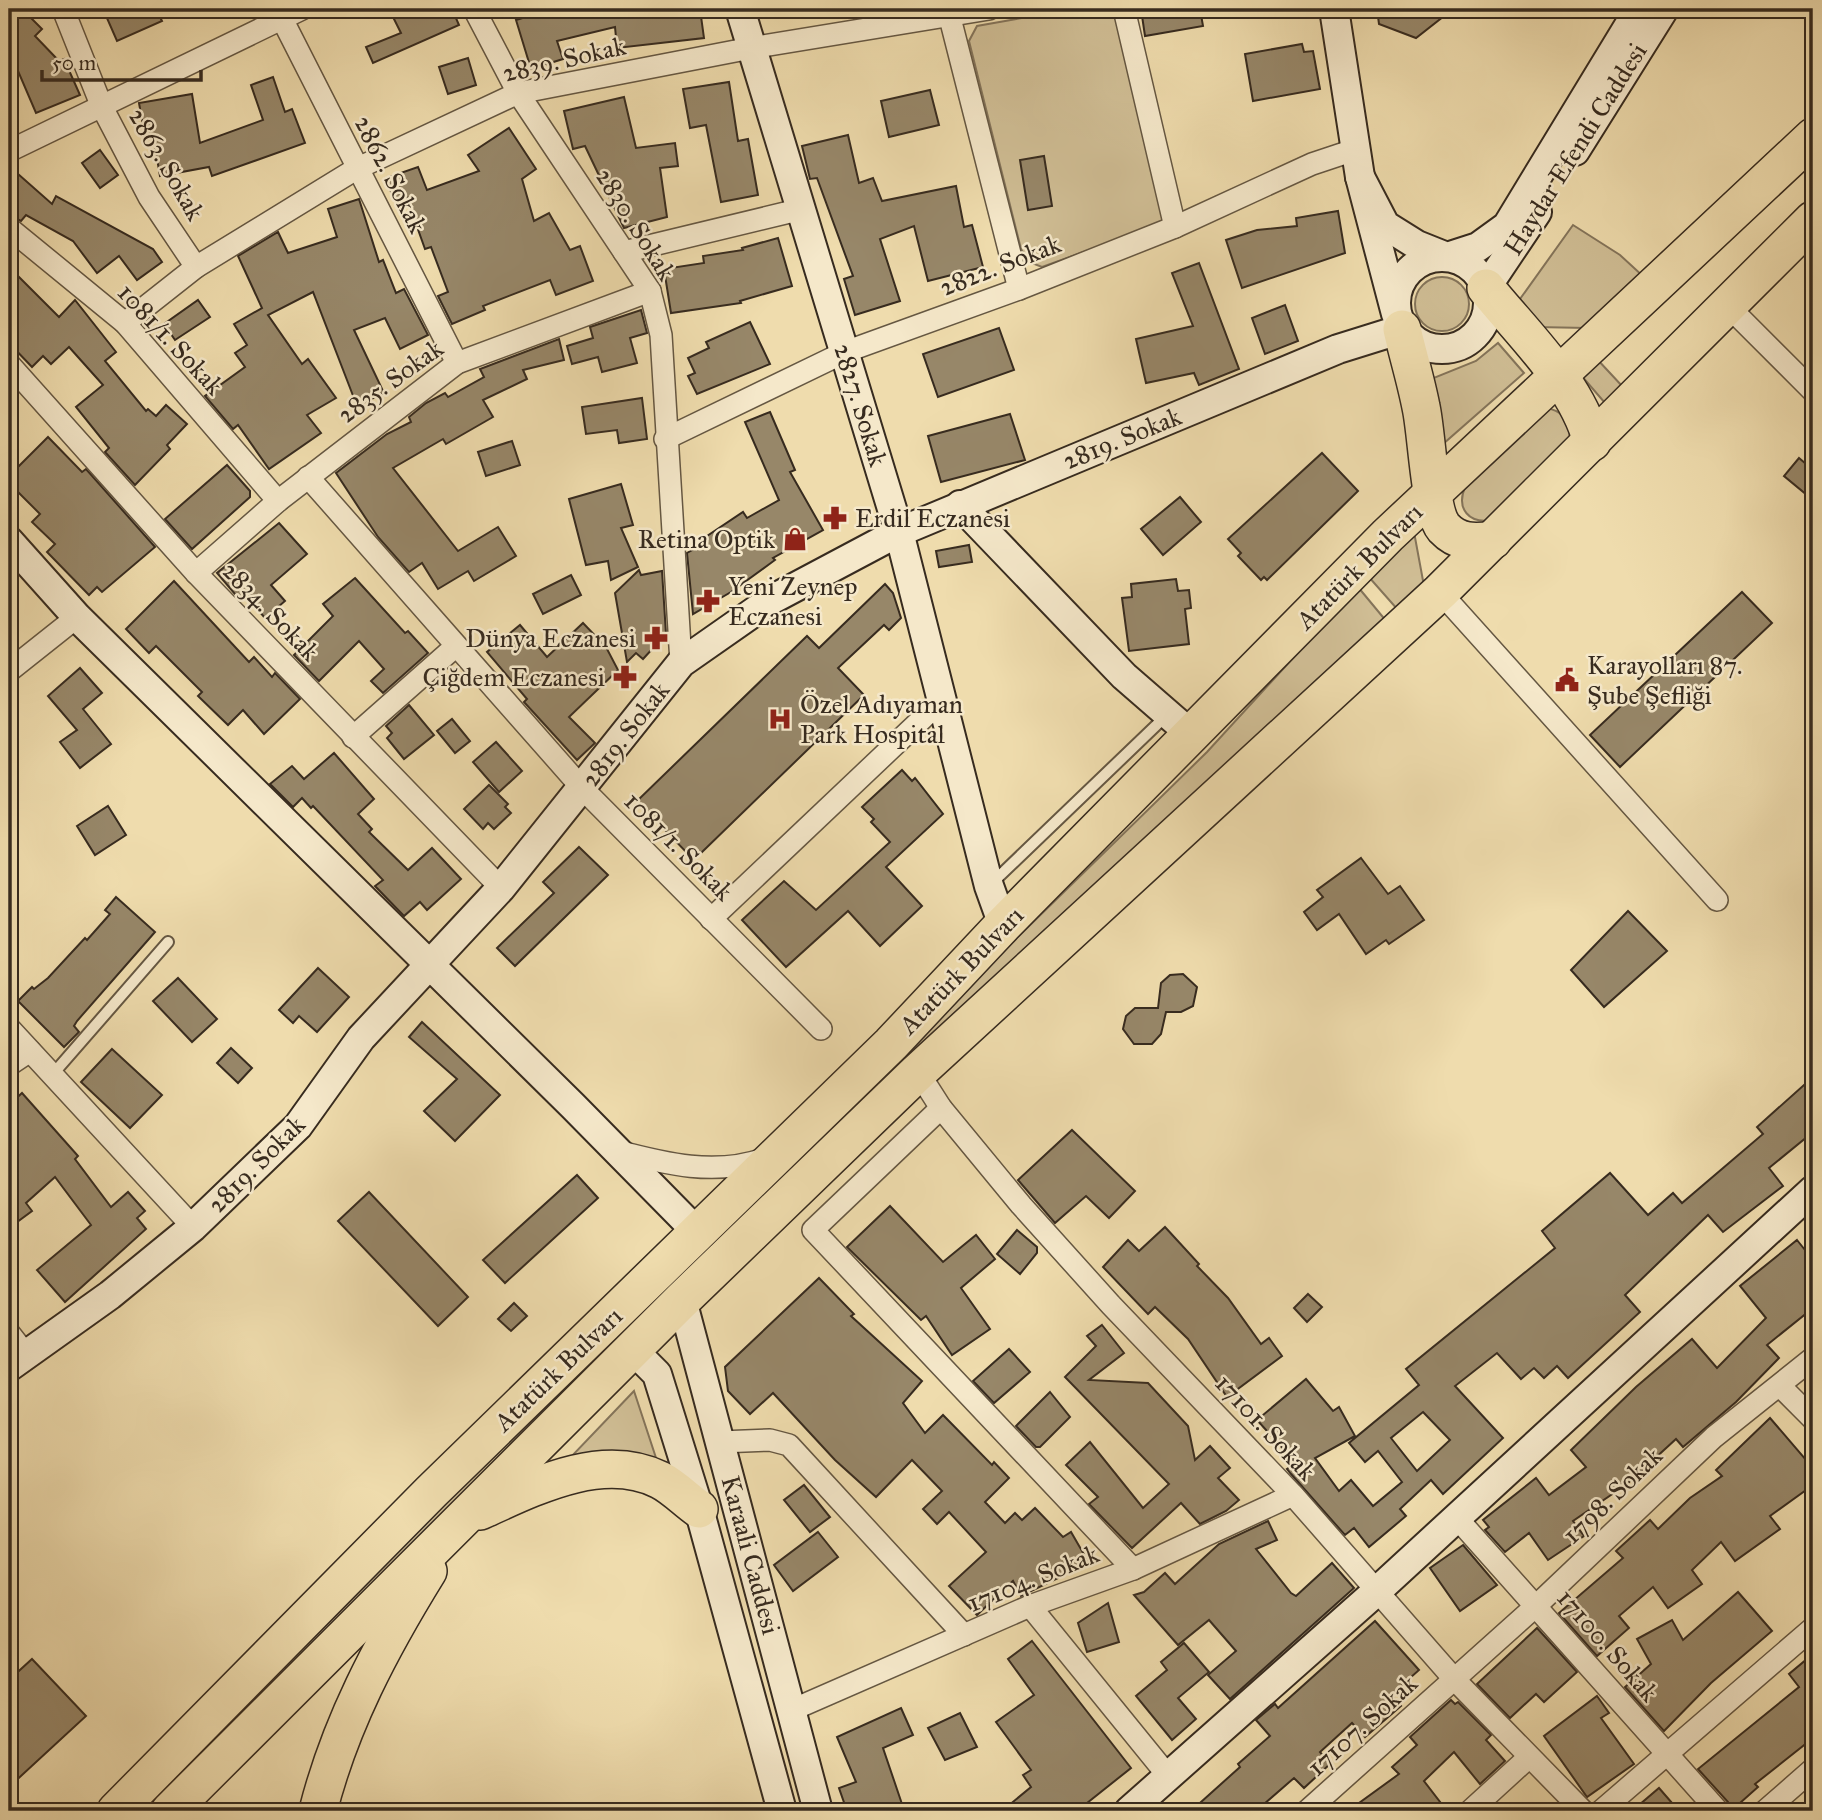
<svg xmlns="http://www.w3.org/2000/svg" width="1822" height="1820" font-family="'IM FELL Great Primer',serif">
<rect width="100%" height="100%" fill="#efdcad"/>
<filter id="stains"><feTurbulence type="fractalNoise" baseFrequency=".00286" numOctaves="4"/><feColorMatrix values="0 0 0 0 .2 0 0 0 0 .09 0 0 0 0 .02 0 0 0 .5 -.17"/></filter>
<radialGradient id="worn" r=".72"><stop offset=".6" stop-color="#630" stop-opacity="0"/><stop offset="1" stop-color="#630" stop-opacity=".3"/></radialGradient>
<g fill="#d0be95" stroke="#84745a" stroke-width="2">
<polygon points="1073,9 1114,9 1167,222 1042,267 1029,262 1021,249 969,41 977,26"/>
<polygon points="1573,225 1620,255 1645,278 1588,328 1535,327 1517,306 1520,299"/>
<circle cx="1442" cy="304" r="27"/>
<polygon points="1498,343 1524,373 1443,444 1431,379 1476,361"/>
<polygon points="1596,358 1623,387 1605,403 1580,374"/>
<path d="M1544,408C1562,409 1572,422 1569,440L1492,520C1469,524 1456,509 1465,487Z"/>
<polygon points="1414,532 1424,586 1398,610 1368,576"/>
<polygon points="1358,587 1387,622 701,1260 508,1447 288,1670 283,1665 502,1442 1207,752"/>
<polygon points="634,1391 658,1464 568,1460"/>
</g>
<g fill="#978769" stroke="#372b1f" stroke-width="2" fill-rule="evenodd">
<polygon points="9,9 22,9 42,29 35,36 59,61 64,59 80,95 36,113 9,50"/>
<polygon points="103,9 156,9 162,21 117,41"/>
<polygon points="389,9 452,9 459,25 373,63 366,47 401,33"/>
<polygon points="552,9 700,9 704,38 617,48 615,27 557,41 563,59 531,69 516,20"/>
<polygon points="1141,9 1200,9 1203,26 1145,36"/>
<polygon points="1377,9 1453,9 1416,38 1379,24"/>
<polygon points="1302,44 1304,52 1313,51 1320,89 1253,101 1245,54"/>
<polygon points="468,58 476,85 448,94 439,67"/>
<polygon points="273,77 285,112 292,109 305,143 212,176 209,167 160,176 153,135 145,136 139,103 192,94 200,143 263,120 251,85"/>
<polygon points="729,82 738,141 748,139 758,195 721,202 706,125 690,128 683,89"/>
<polygon points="930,90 939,125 889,137 881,101"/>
<polygon points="624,97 636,148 675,143 678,166 660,168 667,217 624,228 585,146 573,149 564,111"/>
<polygon points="509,128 536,169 522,179 534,221 549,213 570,250 580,246 593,281 556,295 550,280 483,306 485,310 452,324 438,296 448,292 431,247 425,249 406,196 394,200 386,178 418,167 427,190 479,171 468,155"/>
<polygon points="848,135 859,183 873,178 882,201 956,186 964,227 972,225 983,267 928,281 914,226 880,239 900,301 855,315 844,279 853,276 817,178 810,179 802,146"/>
<polygon points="100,150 118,175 100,188 82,163"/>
<polygon points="1044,156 1052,206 1028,210 1020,160"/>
<polygon points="9,166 52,204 56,196 153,249 162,262 137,280 119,256 97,273 73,241 26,215 21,221 9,215"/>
<polygon points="359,199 379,262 383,260 396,293 404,289 428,335 400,349 385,318 354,330 384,393 357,406 313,292 268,315 302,364 308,359 336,398 307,415 321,433 269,469 238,425 233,429 205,396 245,367 235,353 247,345 234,324 262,308 238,256 278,232 288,253 337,237 328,209"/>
<polygon points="1338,211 1345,253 1242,288 1226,240 1257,230 1297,226 1296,218"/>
<polygon points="778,238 792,286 740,301 741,303 671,313 664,269 704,263 703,256 743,250 742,248"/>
<polygon points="1199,263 1239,369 1199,385 1194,373 1146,383 1136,339 1193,326 1172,273"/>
<polygon points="9,267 59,317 75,300 116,352 105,361 146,411 148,409 156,416 166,405 187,424 167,445 170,449 135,485 105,452 109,448 76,407 103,385 69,347 51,364 43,356 32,367 9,343"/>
<polygon points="198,300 210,317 175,340 164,324"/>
<polygon points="1285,305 1298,341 1265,354 1252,318"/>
<polygon points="641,310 647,333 630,338 637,363 602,372 598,357 572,364 567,346 593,338 590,327"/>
<polygon points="750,322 770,364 697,394 688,376 695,373 688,358 709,348 706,342"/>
<polygon points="999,328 1014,370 938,397 923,354"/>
<polygon points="559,339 564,360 523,370 527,379 483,400 493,417 446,444 443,439 393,468 458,551 498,527 516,556 474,581 468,571 438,589 422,563 409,572 378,537 336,473 387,434 411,422 409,417 426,403 445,393 448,397 484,377 480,369"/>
<polygon points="642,398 647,439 619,443 617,430 586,434 582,407"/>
<polygon points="770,412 795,470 790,472 823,530 773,558 775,560 731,592 693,614 687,553 703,544 701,540 743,512 747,518 779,500 745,422"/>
<polygon points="1010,414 1025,460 941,482 928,436"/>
<polygon points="48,437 82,472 86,469 155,547 102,592 97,587 89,595 47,552 55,544 32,522 40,514 9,483 9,476"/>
<polygon points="512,441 520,465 486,476 478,452"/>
<polygon points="1322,453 1358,491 1267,580 1264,577 1261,580 1238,556 1241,553 1228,539"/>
<polygon points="1799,458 1813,470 1813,500 1784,476"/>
<polygon points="227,465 250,491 250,497 192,549 165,519"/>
<polygon points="621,484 633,525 621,528 638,567 611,580 608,561 586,565 569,499"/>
<polygon points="1180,497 1201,522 1163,555 1141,529"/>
<polygon points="279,523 307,554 271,585 285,601 265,618 245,595 240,600 217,573"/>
<polygon points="969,545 972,562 939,567 936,551"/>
<polygon points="639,570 641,575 662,571 666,634 643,659 636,653 627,662 615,593"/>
<polygon points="571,575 581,595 543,614 533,594"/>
<polygon points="355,578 405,633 408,631 428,653 383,693 371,681 384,669 359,641 319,681 294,655 333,616 323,604"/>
<polygon points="1176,579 1178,591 1189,590 1191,608 1185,609 1189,644 1129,651 1122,598 1132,597 1131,584"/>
<polygon points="174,581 249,662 254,657 272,677 275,673 300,699 264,734 243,710 228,725 198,696 202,692 156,646 149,653 126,629"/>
<polygon points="885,584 893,593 901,618 889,630 884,625 838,668 864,695 700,854 695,848 688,854 637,801 807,636 819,648"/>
<polygon points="1742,592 1772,623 1620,767 1590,735"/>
<polygon points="583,623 606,647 618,670 569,717 595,743 577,760 524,702 527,699 487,652 520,625 547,657"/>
<polygon points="80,668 102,693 83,709 111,744 80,768 60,742 77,730 48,696"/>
<polygon points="409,705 434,735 404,759 387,738 392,733 386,726"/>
<polygon points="452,719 470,741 455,753 437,731"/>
<polygon points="496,742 522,771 499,792 473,762"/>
<polygon points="334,753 374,799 358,814 372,829 369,832 408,870 432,848 461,879 427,910 420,902 404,916 375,886 383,880 313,806 311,808 302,798 293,807 270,784 292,766 304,779"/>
<polygon points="902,770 912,781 915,778 943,814 886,867 922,906 880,946 848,911 786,967 742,920 784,881 816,910 890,842 871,822 874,819 862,807"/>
<polygon points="489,785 508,804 505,807 511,813 494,829 488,823 483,829 464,809"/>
<polygon points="108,806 126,835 95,855 77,826"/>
<polygon points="579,847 608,875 515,966 497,948 554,893 543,882"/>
<polygon points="1361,858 1388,894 1400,886 1424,920 1389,944 1386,940 1366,954 1339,914 1317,930 1304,912 1323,897 1317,890"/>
<polygon points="116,897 155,932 77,1021 74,1026 79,1032 64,1047 18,1001 32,987 34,989 48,978 85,938 87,940 110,914 105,910"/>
<polygon points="1628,911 1667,951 1604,1007 1571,970"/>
<polygon points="318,968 349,997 317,1032 299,1016 293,1023 279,1010"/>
<polygon points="1183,974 1197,987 1193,1006 1181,1012 1166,1012 1161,1034 1152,1044 1134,1044 1123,1029 1126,1016 1135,1008 1158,1008 1161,983 1170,975"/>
<polygon points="178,978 217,1019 192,1042 153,1001"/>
<polygon points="422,1022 500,1095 455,1141 424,1111 457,1079 409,1037"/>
<polygon points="231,1048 252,1068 238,1083 217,1063"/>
<polygon points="112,1049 162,1095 130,1128 81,1082"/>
<path d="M1813,1077V1132L1769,1168L1783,1186L1723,1232L1708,1215L1625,1295L1640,1312L1568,1378L1557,1366L1544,1378L1534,1368L1521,1379L1497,1353L1455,1386L1503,1438L1443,1494L1431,1480L1400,1509L1406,1516L1369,1547L1354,1528L1345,1535L1291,1474L1287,1469L1296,1463L1257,1420L1306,1379L1333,1411L1339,1407L1355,1436L1315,1458L1339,1491L1351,1480L1373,1506L1402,1482L1378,1451L1365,1462L1349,1443L1419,1385L1406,1369L1555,1248L1542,1231L1610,1173L1648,1215L1673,1193L1682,1203L1763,1134L1757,1127ZM1423,1412L1450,1440L1417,1471L1391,1438Z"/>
<polygon points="22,1093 78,1156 75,1159 111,1207 128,1192 145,1211 137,1218 146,1229 65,1302 37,1270 91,1225 55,1177 26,1203 32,1211 9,1228 9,1105"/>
<polygon points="1072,1130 1135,1191 1109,1218 1086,1196 1055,1223 1018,1180"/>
<polygon points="577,1175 598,1198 505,1283 483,1260"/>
<polygon points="369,1192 468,1297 438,1326 338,1221"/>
<polygon points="890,1206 943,1262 976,1235 995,1259 961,1288 990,1329 952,1355 926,1316 921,1320 847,1247"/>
<polygon points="1165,1227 1199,1264 1197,1266 1228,1298 1261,1344 1269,1338 1282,1356 1227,1397 1188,1339 1155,1307 1148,1314 1103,1267 1128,1240 1139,1251"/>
<polygon points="1017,1230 1037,1247 1037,1253 1020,1274 997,1254"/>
<polygon points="1797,1240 1813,1260 1813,1308 1767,1345 1779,1358 1736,1402 1683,1447 1676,1439 1627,1484 1573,1521 1584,1536 1548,1560 1529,1533 1505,1552 1485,1530 1489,1527 1483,1520 1536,1478 1549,1495 1586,1467 1571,1450 1636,1387 1692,1339 1717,1368 1766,1318 1740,1286"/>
<polygon points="819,1278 854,1314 851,1316 922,1381 903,1403 925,1433 943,1415 992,1465 994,1462 1009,1478 985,1502 1005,1523 1015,1513 1022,1520 1035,1508 1063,1537 1071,1532 1089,1563 1021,1596 1013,1581 977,1615 949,1586 986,1552 949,1512 937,1524 923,1509 942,1491 912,1460 876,1497 835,1460 773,1393 750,1414 728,1391 725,1367"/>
<polygon points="1308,1294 1322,1307 1307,1322 1294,1308"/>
<polygon points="514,1303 527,1316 511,1331 498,1319"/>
<polygon points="1102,1325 1124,1353 1089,1380 1148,1383 1188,1426 1195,1460 1210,1446 1230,1468 1218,1478 1239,1500 1226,1511 1200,1524 1181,1503 1132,1548 1089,1504 1098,1497 1066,1465 1090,1442 1143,1508 1169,1484 1065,1377 1096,1346 1087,1336"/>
<polygon points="1009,1349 1030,1372 994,1403 973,1381"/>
<polygon points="1050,1392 1070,1417 1040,1447 1036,1447 1016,1426"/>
<polygon points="1770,1418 1813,1468 1813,1485 1770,1516 1780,1529 1735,1561 1721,1542 1692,1570 1702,1584 1668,1608 1653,1587 1619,1616 1629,1628 1597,1656 1559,1613 1623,1558 1616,1551 1650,1520 1658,1529 1690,1498 1722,1476 1716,1470"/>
<polygon points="804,1485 830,1517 810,1532 784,1500"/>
<polygon points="1268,1521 1277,1540 1256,1549 1291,1593 1296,1596 1332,1563 1354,1588 1230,1699 1208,1675 1236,1651 1209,1620 1178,1645 1134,1595 1144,1592 1165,1573 1175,1584 1219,1544"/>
<polygon points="818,1532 838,1557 793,1591 774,1565"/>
<polygon points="1463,1545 1497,1585 1460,1611 1430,1568"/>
<polygon points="1738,1592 1772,1631 1711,1683 1664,1731 1625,1687 1651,1664 1637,1639 1672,1620 1683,1640"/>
<polygon points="1108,1603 1119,1642 1087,1652 1078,1623"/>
<polygon points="1375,1621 1419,1670 1391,1695 1401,1706 1365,1737 1352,1723 1320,1752 1330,1764 1304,1788 1294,1778 1256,1811 1191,1811 1240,1767 1238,1764 1270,1736 1256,1720 1275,1704 1278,1708"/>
<polygon points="1537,1628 1577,1672 1544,1702 1536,1694 1510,1718 1477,1684"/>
<polygon points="1032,1641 1131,1768 1077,1811 1002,1811 1031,1787 1023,1775 1031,1770 996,1722 1034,1695 1008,1659"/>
<polygon points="1184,1643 1209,1672 1178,1698 1196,1719 1172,1740 1136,1696 1167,1670 1161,1662"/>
<polygon points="1813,1654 1813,1738 1755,1784 1758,1787 1731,1811 1728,1802 1698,1769 1799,1687 1789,1674"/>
<polygon points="32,1659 86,1716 9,1787 9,1680"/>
<polygon points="1597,1696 1609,1713 1601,1718 1634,1764 1587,1797 1544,1736"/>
<polygon points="1451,1700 1455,1704 1458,1702 1491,1735 1486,1740 1505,1761 1480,1784 1454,1752 1424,1781 1447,1811 1348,1811 1399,1774 1392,1767 1417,1745 1410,1737"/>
<polygon points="901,1708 913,1735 883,1748 902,1804 896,1806 898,1811 847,1811 839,1788 856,1782 837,1737"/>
<polygon points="960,1713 977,1747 945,1760 928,1728"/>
<polygon points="1659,1788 1679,1811 1632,1811"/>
</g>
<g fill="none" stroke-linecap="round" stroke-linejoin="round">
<g stroke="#655742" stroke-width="14">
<g id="lane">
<polyline points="991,884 1167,715"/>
<polyline points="53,1074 168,942"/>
</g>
</g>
<g stroke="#655742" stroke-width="24">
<g id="street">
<polyline points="63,9 102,107 149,197 196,267"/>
<polyline points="277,9 457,363"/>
<polyline points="474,9 518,93 650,291 661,335 681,663"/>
<polyline points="1124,9 1175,227"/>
<polyline points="949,14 1019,289"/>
<polyline points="9,151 302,9"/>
<polyline points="9,228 125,323 278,501"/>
<polyline points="624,252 802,209"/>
<polyline points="1728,306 1813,391"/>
<polyline points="125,323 196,267 356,169 518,93 751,48 989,9"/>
<polyline points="9,364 196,573 501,888"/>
<polyline points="665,439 845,352 1019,289 1175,227 1312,164 1357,149"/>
<polyline points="308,477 582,788 821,1029"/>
<polyline points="196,573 278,501 457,363 650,291"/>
<polyline points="1440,592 1717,900"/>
<polyline points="9,671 77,617"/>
<polyline points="353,737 456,646"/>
<polyline points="711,919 942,700"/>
<polyline points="9,1028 193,1227"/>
<polyline points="9,1065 30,1051"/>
<polyline points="918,1072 941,1108 1021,1205 1111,1305 1293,1495 1455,1680 1583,1811"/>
<polyline points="941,1108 813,1230 1133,1569"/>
<path d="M617,1151C666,1164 715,1176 764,1159"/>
<polyline points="9,1333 27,1356"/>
<polyline points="1780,1386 1813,1419"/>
<polyline points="720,1442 770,1440 789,1445 964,1635"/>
<polyline points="1455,1516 1718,1811"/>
<polyline points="1030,1606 1169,1777"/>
<polyline points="792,1710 1030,1606 1133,1569 1293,1495"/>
<polyline points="1307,1811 1537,1605 1714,1437 1813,1358"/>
<polyline points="1470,1811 1528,1758"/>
<polyline points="1601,1811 1813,1628"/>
<polyline points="1765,1811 1813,1769"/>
</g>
</g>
<g stroke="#372b1f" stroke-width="32">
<g id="secondary">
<polyline points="740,9 899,532 989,886 1003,925"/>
<polyline points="1334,9 1360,177 1396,314"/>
<polyline points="1575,151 1664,9"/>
<polyline points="1360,177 1385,225 1417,245 1447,257 1478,247 1507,226 1639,9"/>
<circle cx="1442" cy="303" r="46"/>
<polyline points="1486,288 1537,212"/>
<polyline points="960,505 1124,676 1193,736"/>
<polyline points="9,541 77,617 573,1106 698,1233"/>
<polyline points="682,1300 818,1811"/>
<polyline points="632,1349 657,1374 699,1509 782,1811"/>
<polyline points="9,1367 110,1295 193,1227 298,1126 361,1038 501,888 681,663 771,600 899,532 1338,349 1402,329"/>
<polyline points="1129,1811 1377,1591 1813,1190"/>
</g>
</g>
<g stroke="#372b1f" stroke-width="40">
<g id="highway">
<path d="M1486,288C1523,334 1577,384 1592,442"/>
<path d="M1402,329C1408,355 1416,381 1421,407C1427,433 1429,511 1444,528C1458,543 1474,543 1493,540"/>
<path d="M480,1511C533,1487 602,1451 660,1480C674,1487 686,1500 699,1509"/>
<polyline points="116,1811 431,1492 891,1044 1003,925 1388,535 1813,137"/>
<polyline points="170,1811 682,1300 918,1072 1440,592 1813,220"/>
<path d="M318,1811C340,1724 381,1647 428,1571"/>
</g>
</g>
<use href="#lane" stroke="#f5e8ca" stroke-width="10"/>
<use href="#street" stroke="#f5e8ca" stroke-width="21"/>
<use href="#secondary" stroke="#f5e8ca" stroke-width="28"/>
<use href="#highway" stroke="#efdcad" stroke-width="37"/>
</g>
<defs>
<g id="pharmacy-bare" transform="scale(1.89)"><path d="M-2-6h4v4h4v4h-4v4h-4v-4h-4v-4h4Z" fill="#8f2418" stroke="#f5e8ca" stroke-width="2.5" paint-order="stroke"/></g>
<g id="shop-bare" transform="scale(1.89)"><path d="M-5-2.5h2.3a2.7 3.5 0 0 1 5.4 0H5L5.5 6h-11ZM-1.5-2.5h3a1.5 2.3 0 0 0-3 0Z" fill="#8f2418" stroke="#f5e8ca" stroke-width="2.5" paint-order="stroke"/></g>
<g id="civic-bare" transform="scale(1.89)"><path d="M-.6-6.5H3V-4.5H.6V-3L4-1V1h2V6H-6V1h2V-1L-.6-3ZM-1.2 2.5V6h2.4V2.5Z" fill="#8f2418" stroke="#f5e8ca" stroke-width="2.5" paint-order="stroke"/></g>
<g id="hospital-bare" transform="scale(1.89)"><path d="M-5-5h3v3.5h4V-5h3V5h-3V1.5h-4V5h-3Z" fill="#8f2418" stroke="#f5e8ca" stroke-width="2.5" paint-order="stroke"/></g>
</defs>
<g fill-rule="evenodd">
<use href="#pharmacy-bare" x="835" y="518"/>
<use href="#shop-bare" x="795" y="539"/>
<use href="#pharmacy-bare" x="708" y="601"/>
<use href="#pharmacy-bare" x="656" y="638"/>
<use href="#pharmacy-bare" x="625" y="677"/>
<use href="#civic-bare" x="1567" y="680"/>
<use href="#hospital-bare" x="780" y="719"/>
</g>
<g text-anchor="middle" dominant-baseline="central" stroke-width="5" stroke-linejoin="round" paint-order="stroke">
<g font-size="26" fill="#372b1f" stroke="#f5e8ca">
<text transform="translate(564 59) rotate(-13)">2839. Sokak</text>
<text transform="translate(1575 149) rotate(-58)">Haydar Efendi Caddesi</text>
<text transform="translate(167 164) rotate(60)">2863. Sokak</text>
<text transform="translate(391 174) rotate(63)">2862. Sokak</text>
<text transform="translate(636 224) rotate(58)">2830. Sokak</text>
<text transform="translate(1000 265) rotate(-21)">2822. Sokak</text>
<text transform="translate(171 339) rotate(47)">1081/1. Sokak</text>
<text transform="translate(390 381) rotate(-36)">2835. Sokak</text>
<text transform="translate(861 405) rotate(73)">2827. Sokak</text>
<text transform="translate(1122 438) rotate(-22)">2819. Sokak</text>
<text transform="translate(1359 566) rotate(-45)">Atatürk Bulvarı</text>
<text transform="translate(271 611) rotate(46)">2834. Sokak</text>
<text transform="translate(625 734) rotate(-52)">2819. Sokak</text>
<text transform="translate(679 846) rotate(45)">1081/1. Sokak</text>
<text transform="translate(961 970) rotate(-46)">Atatürk Bulvarı</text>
<text transform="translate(256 1164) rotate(-45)">2819. Sokak</text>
<text transform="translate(558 1369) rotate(-44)">Atatürk Bulvarı</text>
<text transform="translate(1266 1427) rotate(47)">17101. Sokak</text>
<text transform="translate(1612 1495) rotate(-44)">1798. Sokak</text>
<text transform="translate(751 1555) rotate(75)">Karaali Caddesi</text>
<text transform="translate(1033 1578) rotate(-22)">17104. Sokak</text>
<text transform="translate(1608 1645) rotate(49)">17100. Sokak</text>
<text transform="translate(1362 1725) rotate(-42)">17107. Sokak</text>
</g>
<g font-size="26" fill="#372b1f" stroke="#f5e8ca" text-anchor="start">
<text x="855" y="518">Erdil Eczanesi</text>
<text x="775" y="539" text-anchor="end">Retina Optik</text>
<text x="728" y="586">Yeni Zeynep<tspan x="728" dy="30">Eczanesi</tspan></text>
<text x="636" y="638" text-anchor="end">Dünya Eczanesi</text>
<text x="1587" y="665">Karayolları 87.<tspan x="1587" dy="30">Şube Şefliği</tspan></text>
<text x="605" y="677" text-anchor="end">Çiğdem Eczanesi</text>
<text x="800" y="704">Özel Adıyaman<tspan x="800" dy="30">Park Hospital</tspan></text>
</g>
</g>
<rect width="1822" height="1820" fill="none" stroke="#efdcad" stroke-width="35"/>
<rect x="10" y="10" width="1801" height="1799" fill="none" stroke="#372b1f" stroke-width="3.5"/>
<rect x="18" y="18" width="1787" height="1785" fill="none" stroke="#372b1f" stroke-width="2"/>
<path d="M42 70v10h159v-10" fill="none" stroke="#372b1f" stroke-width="3.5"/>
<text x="52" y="70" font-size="21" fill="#372b1f" stroke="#f5e8ca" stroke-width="5" paint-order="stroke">50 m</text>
<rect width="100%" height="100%" filter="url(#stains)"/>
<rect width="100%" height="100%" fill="url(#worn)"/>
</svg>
